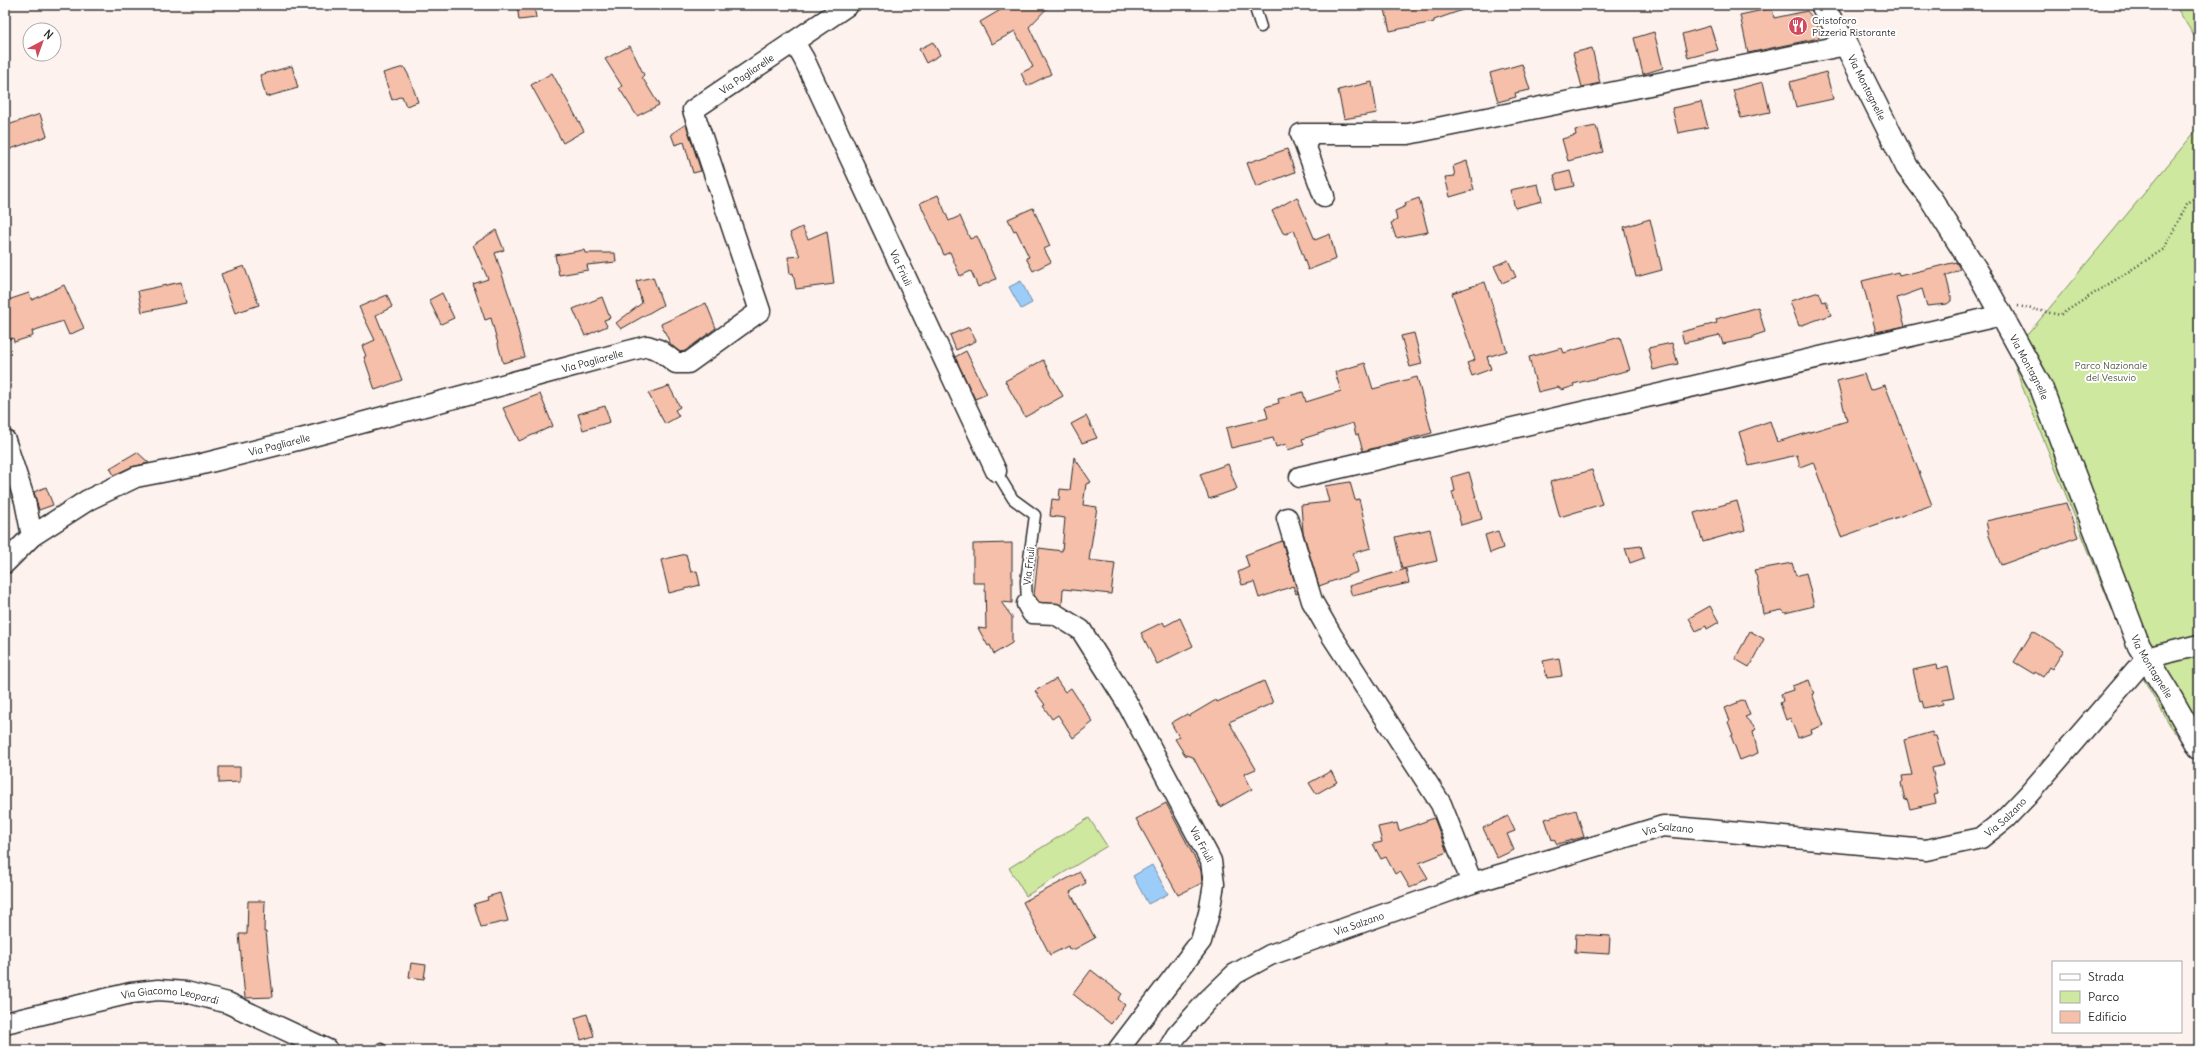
<svg xmlns="http://www.w3.org/2000/svg" width="2204" height="1055" font-family="Delius,sans-serif">
<rect width="100%" height="100%" fill="#fdf2ee"/>
<filter id="ink" filterUnits="userSpaceOnUse"><feTurbulence type="fractalNoise" baseFrequency=".025" numOctaves="2"/><feDisplacementMap in="SourceGraphic" scale="8" xChannelSelector="R" yChannelSelector="G"/><feConvolveMatrix kernelMatrix="1 2 1 2 8 2 1 2 1" color-interpolation-filters="sRGB"/></filter>
<g filter="url(#ink)">
<g fill="#cee89f" stroke="#7c8a65">
<polygon points="2175,5 2199,5 2199,44"/>
<polygon points="2199,127 2199,763 2170,725 2132,659 2022,386 2007,340 2028,334"/>
<polygon points="1089,818 1107,846 1026,896 1009,868"/>
</g>
<g fill="#9ccdf9" stroke="#6f8ca7">
<polygon points="1021,281 1032,303 1021,309 1009,287"/>
<polygon points="1152,865 1168,894 1148,904 1133,876"/>
</g>
<g fill="#f6bfa9" stroke="#2b2b2b">
<polygon points="517,5 534,5 536,18 519,20"/>
<polygon points="1009,5 1050,5 1029,27 1051,74 1027,86 1021,73 1033,67 1015,31 992,44 980,22"/>
<polygon points="1384,5 1470,5 1471,7 1434,20 1434,22 1390,31"/>
<polygon points="1772,8 1774,18 1807,11 1817,23 1819,38 1748,53 1740,15"/>
<polygon points="1710,26 1718,50 1688,58 1682,34"/>
<polygon points="1654,32 1663,68 1643,74 1634,38"/>
<polygon points="933,42 940,55 926,63 919,49"/>
<polygon points="630,46 644,75 642,77 659,105 637,116 619,88 622,86 605,59"/>
<polygon points="1592,48 1600,83 1582,87 1573,53"/>
<polygon points="1522,64 1530,90 1515,93 1516,97 1498,102 1490,73"/>
<polygon points="292,66 298,88 266,97 260,75"/>
<polygon points="404,67 409,76 418,102 406,106 402,96 392,100 383,73"/>
<polygon points="1826,72 1833,99 1796,107 1790,82"/>
<polygon points="552,73 584,131 563,143 531,85"/>
<polygon points="1372,82 1377,113 1344,119 1338,90"/>
<polygon points="1763,82 1770,112 1741,118 1733,90"/>
<polygon points="1701,102 1708,127 1678,133 1672,108"/>
<polygon points="40,114 47,136 5,151 5,126"/>
<polygon points="686,124 701,171 693,173 684,142 675,145 671,134"/>
<polygon points="1596,126 1603,152 1568,161 1562,139 1576,135 1575,130"/>
<polygon points="1287,149 1295,172 1256,187 1247,163"/>
<polygon points="1467,161 1474,190 1450,197 1445,177 1455,176 1453,166"/>
<polygon points="1570,171 1574,186 1558,190 1554,175"/>
<polygon points="1538,184 1542,201 1515,208 1510,190"/>
<polygon points="938,195 949,221 960,216 970,239 977,236 996,279 978,287 971,271 960,276 950,252 944,255 920,203"/>
<polygon points="1297,197 1315,240 1330,234 1336,259 1308,270 1294,230 1286,234 1283,233 1272,211"/>
<polygon points="1419,198 1428,232 1396,238 1391,223 1397,220 1395,211 1406,206 1405,203"/>
<polygon points="1033,208 1050,246 1044,249 1051,262 1033,271 1026,258 1029,257 1016,230 1014,231 1008,219"/>
<polygon points="1650,219 1662,270 1636,277 1624,227"/>
<polygon points="802,227 808,239 827,231 834,284 796,289 793,273 790,274 788,257 800,256 790,233"/>
<polygon points="496,230 504,250 495,253 518,323 516,323 525,357 503,363 491,318 485,320 473,284 488,279 473,245"/>
<polygon points="584,250 585,253 615,253 616,262 587,265 588,270 559,275 555,255"/>
<polygon points="1508,260 1516,277 1502,283 1494,266"/>
<polygon points="1956,262 1960,269 1946,276 1951,296 1951,301 1947,304 1927,306 1922,289 1897,298 1905,326 1876,332 1862,281 1898,272 1899,276"/>
<polygon points="244,266 259,305 235,313 221,274"/>
<polygon points="653,277 663,305 621,329 616,323 642,303 636,281"/>
<polygon points="181,282 186,303 142,312 138,291"/>
<polygon points="1485,282 1507,351 1487,357 1491,369 1472,376 1467,363 1475,360 1452,293"/>
<polygon points="64,285 84,328 69,335 63,321 32,331 33,336 14,342 13,338 5,340 5,301 29,293 32,300"/>
<polygon points="1819,292 1823,302 1826,301 1831,315 1799,326 1790,301"/>
<polygon points="442,293 454,318 441,324 429,300"/>
<polygon points="387,295 392,307 376,315 402,380 375,390 364,357 366,356 362,346 375,340 359,307"/>
<polygon points="602,297 610,318 604,320 607,326 585,336 573,309"/>
<polygon points="706,303 716,328 685,351 680,352 671,345 661,324"/>
<polygon points="1758,307 1765,332 1753,336 1753,338 1723,344 1720,335 1684,343 1681,332 1717,323 1716,319"/>
<polygon points="969,327 976,341 956,350 950,335"/>
<polygon points="1414,333 1422,364 1410,367 1401,336"/>
<polygon points="1620,337 1630,370 1573,384 1574,386 1562,390 1558,387 1538,392 1529,357 1562,348 1564,353"/>
<polygon points="1672,343 1678,364 1653,370 1648,348"/>
<polygon points="966,351 987,394 975,399 955,357"/>
<polygon points="1043,360 1063,396 1025,417 1005,381"/>
<polygon points="1365,363 1373,389 1417,377 1432,433 1363,451 1358,434 1356,435 1353,423 1302,439 1304,445 1288,450 1286,444 1276,447 1273,438 1231,448 1226,428 1268,418 1265,407 1279,403 1278,399 1303,392 1306,402 1341,391 1335,372"/>
<polygon points="1864,374 1870,390 1885,385 1932,505 1841,537 1813,462 1800,467 1797,455 1749,466 1739,432 1770,421 1777,442 1847,421 1837,381"/>
<polygon points="669,386 680,407 675,410 679,416 665,424 648,393"/>
<polygon points="540,394 553,426 519,441 503,408"/>
<polygon points="605,406 610,422 583,430 578,414"/>
<polygon points="1086,416 1097,438 1082,443 1071,424"/>
<polygon points="137,452 149,463 131,467 114,475 110,468"/>
<polygon points="1074,457 1091,482 1086,484 1083,505 1097,507 1089,560 1115,563 1111,594 1063,589 1062,605 1039,602 1034,595 1039,548 1062,551 1065,518 1050,516 1052,499 1059,500 1060,489 1070,490"/>
<polygon points="1228,464 1237,489 1209,499 1200,474"/>
<polygon points="1592,470 1602,504 1560,517 1550,482"/>
<polygon points="1469,472 1482,519 1461,525 1452,492 1455,491 1452,477"/>
<polygon points="1350,482 1355,500 1359,499 1371,548 1353,553 1358,572 1319,586 1303,532 1301,505 1329,502 1325,486"/>
<polygon points="46,487 53,505 39,510 34,492"/>
<polygon points="1737,501 1745,530 1703,542 1694,513"/>
<polygon points="2066,503 2078,537 2001,565 1989,536 1986,521"/>
<polygon points="1430,529 1437,561 1402,569 1395,537"/>
<polygon points="1498,531 1503,548 1490,553 1485,535"/>
<polygon points="1282,541 1298,593 1296,594 1293,586 1259,598 1254,582 1242,585 1238,572 1249,567 1245,555"/>
<polygon points="1012,543 1012,603 1001,602 1012,617 1012,643 994,654 990,645 988,646 978,628 986,629 985,583 973,583 973,544"/>
<polygon points="1641,546 1644,558 1630,563 1625,548"/>
<polygon points="686,554 691,572 697,571 700,585 669,593 661,560"/>
<polygon points="1792,563 1796,576 1806,573 1814,606 1785,613 1782,610 1763,614 1758,581 1754,570"/>
<polygon points="1406,569 1409,583 1352,596 1349,586"/>
<polygon points="1710,606 1719,622 1707,629 1706,626 1696,631 1689,618"/>
<polygon points="1180,618 1193,646 1157,664 1141,633 1163,622 1165,626"/>
<polygon points="1750,631 1764,639 1749,667 1735,659"/>
<polygon points="2033,631 2064,650 2052,669 2049,667 2043,677 2035,672 2034,674 2014,662"/>
<polygon points="1559,658 1562,676 1547,678 1543,661"/>
<polygon points="1936,665 1937,669 1948,666 1955,698 1942,700 1943,704 1924,708 1922,701 1920,702 1913,670"/>
<polygon points="1056,679 1065,692 1071,688 1093,722 1073,738 1058,715 1052,719 1043,706 1045,705 1035,691"/>
<polygon points="1809,680 1814,694 1812,694 1824,725 1811,730 1812,733 1798,738 1790,718 1786,720 1780,703 1783,701 1781,694 1793,690 1792,686"/>
<polygon points="1264,681 1273,703 1229,722 1256,769 1244,774 1252,789 1220,807 1193,757 1185,755 1175,739 1179,737 1171,723 1187,714 1189,716 1216,700 1217,702"/>
<polygon points="1744,700 1750,715 1745,717 1756,729 1753,732 1758,753 1740,760 1731,736 1733,735 1728,722 1730,721 1725,708"/>
<polygon points="1932,732 1933,736 1936,736 1944,765 1932,768 1938,794 1934,795 1936,803 1910,809 1907,799 1905,800 1901,783 1903,781 1902,776 1912,775 1904,740"/>
<polygon points="219,767 240,767 240,782 219,783"/>
<polygon points="1331,771 1337,782 1316,794 1309,783"/>
<polygon points="1166,803 1201,870 1202,883 1178,895 1136,819"/>
<polygon points="1576,810 1584,837 1557,844 1554,839 1552,840 1545,819"/>
<polygon points="1508,816 1515,831 1507,834 1514,850 1497,858 1483,828"/>
<polygon points="1434,818 1447,852 1419,863 1428,878 1410,888 1400,871 1395,874 1386,857 1381,859 1373,844 1382,842 1378,827 1397,823 1399,831"/>
<polygon points="1080,872 1086,883 1070,892 1095,938 1075,949 1069,949 1068,946 1050,955 1023,902"/>
<polygon points="500,893 508,921 481,927 474,904 488,900 487,897"/>
<polygon points="248,901 265,901 264,932 266,932 273,997 245,998 239,934 247,934"/>
<polygon points="1576,934 1610,936 1609,954 1575,952"/>
<polygon points="411,963 426,965 424,979 409,977"/>
<polygon points="1091,970 1122,994 1118,999 1125,1005 1111,1024 1073,994"/>
<polygon points="587,1014 594,1036 581,1040 575,1018"/>
</g>
<g fill="none" stroke-linecap="round" stroke-linejoin="round">
<g stroke="#2b2b2b" stroke-width="13">
<g id="service">
<polyline points="1254,5 1261,27"/>
<polyline points="996,471 1013,499 1035,515 1026,581 1027,604"/>
<polyline points="381,1050 381,1049"/>
</g>
</g>
<g stroke="#2b2b2b" stroke-width="23">
<g id="minor">
<path id="s1" d="M794,42L804,59L996,471"/>
<polyline points="1324,196 1301,134 1408,134 1846,45"/>
<polyline points="5,440 25,501 32,536"/>
<polyline points="1300,477 2002,315"/>
<polyline points="1287,518 1312,601 1332,636 1441,804 1472,883"/>
<path id="s2" d="M5,563L32,536L88,500L136,477L198,465L309,437L647,346L659,350L676,363H688L760,311L693,110L848,5"/>
<path id="s3" d="M1027,604L1032,613L1055,614L1081,630L1126,701L1211,861L1214,884L1209,913L1201,941L1118,1050"/>
<path id="s4" d="M5,1023L131,993L158,990L186,992L228,1003L328,1050"/>
<path id="s5" d="M1168,1050L1176,1036L1209,999L1235,974L1270,955L1472,883L1663,826L1926,850L1981,838L2005,819L2027,796L2146,658L2199,645"/>
</g>
</g>
<g stroke="#2b2b2b" stroke-width="25">
<g id="tertiary">
<path id="s6" d="M1822,5L1846,45L1907,167L1931,199L1980,276L2041,387L2139,646L2171,698L2199,747"/>
</g>
</g>
<polyline stroke="#2b2b2b" stroke-width="2.5" stroke-dasharray="1 3" stroke-linecap="butt" points="2018,306 2060,315 2164,249 2187,204 2199,193"/>
<use href="#service" stroke="#fff" stroke-width="10"/>
<use href="#minor" stroke="#fff" stroke-width="20"/>
<use href="#tertiary" stroke="#fff" stroke-width="22"/>
</g>
</g>
<defs>
<g id="restaurant-disc" transform="scale(1)"><circle r="9.5" fill="#d1495b" stroke="#fff"/><path d="M-5-6h1v4h1v-4h1v4h1v-4h1v5L-1.5 .5V6h-2V.5L-5-1ZM5-6V6H3V1.5H1.5Q1.5-4 5-6Z" fill="#fff"/></g>
</defs>
<g fill-rule="evenodd">
<use href="#restaurant-disc" x="1798" y="26"/>
</g>
<g text-anchor="middle" dominant-baseline="central" stroke-width="4" stroke-linejoin="round" paint-order="stroke">
<g font-size="10" fill="#2b2b2b" stroke="#fff" text-anchor="start">
<text x="1812" y="20">Cristoforo<tspan x="1812" dy="12">Pizzeria Ristorante</tspan></text>
</g>
<g font-size="10" fill="#2b2b2b" stroke="#fff">
<text stroke="none"><textPath href="#s2" startOffset="1097">Via Pagliarelle</textPath></text>
<text stroke="none"><textPath href="#s6" startOffset="94">Via Montagnelle</textPath></text>
<text stroke="none"><textPath href="#s1" startOffset="250">Via Friuli</textPath></text>
<text stroke="none"><textPath href="#s2" startOffset="629">Via Pagliarelle</textPath></text>
<text stroke="none"><textPath href="#s6" startOffset="418">Via Montagnelle</textPath></text>
<text stroke="none"><textPath href="#s2" startOffset="305">Via Pagliarelle</textPath></text>
<text transform="translate(1029 566) rotate(-84)">Via Friuli</text>
<text stroke="none"><textPath href="#s6" startOffset="742">Via Montagnelle</textPath></text>
<text stroke="none"><textPath href="#s5" startOffset="908">Via Salzano</textPath></text>
<text stroke="none"><textPath href="#s5" startOffset="560">Via Salzano</textPath></text>
<text stroke="none"><textPath href="#s3" startOffset="310">Via Friuli</textPath></text>
<text stroke="none"><textPath href="#s5" startOffset="236">Via Salzano</textPath></text>
<text stroke="none"><textPath href="#s4" startOffset="169">Via Giacomo Leopardi</textPath></text>
</g>
<g font-size="10" fill="#545a48" stroke="#fff">
<text x="2111" y="365">Parco Nazionale<tspan x="2111" dy="12">del Vesuvio</tspan></text>
</g>
</g>
<rect width="2204" height="1055" fill="none" stroke="#fff" stroke-width="20"/>
<rect x="10" y="10" width="2184" height="1035" fill="none" stroke="#2b2b2b" stroke-width="1.5" filter="url(#ink)"/>
<rect x="2052" y="961" width="130" height="72" fill="#ffffff" stroke="#aaaaaa"/>
<rect x="2060" y="974" width="20" height="6" fill="#ffffff" stroke="#aaaaaa"/>
<text x="2088" y="981" font-size="12" fill="#2b2b2b">Strada</text>
<rect x="2060" y="991" width="20" height="12" fill="#cee89f" stroke="#aaaaaa"/>
<text x="2088" y="1001" font-size="12" fill="#2b2b2b">Parco</text>
<rect x="2060" y="1011" width="20" height="12" fill="#f6bfa9" stroke="#aaaaaa"/>
<text x="2088" y="1021" font-size="12" fill="#2b2b2b">Edificio</text>
<g transform="translate(42 42) rotate(41)"><circle r="19" fill="#ffffff" stroke="#aaaaaa"/>
<path d="M0-3L7 15L0 10L-7 15Z" fill="#d1495b"/>
<text y="-6" font-size="11" font-weight="bold" text-anchor="middle" fill="#2b2b2b">N</text>
</g>
</svg>
